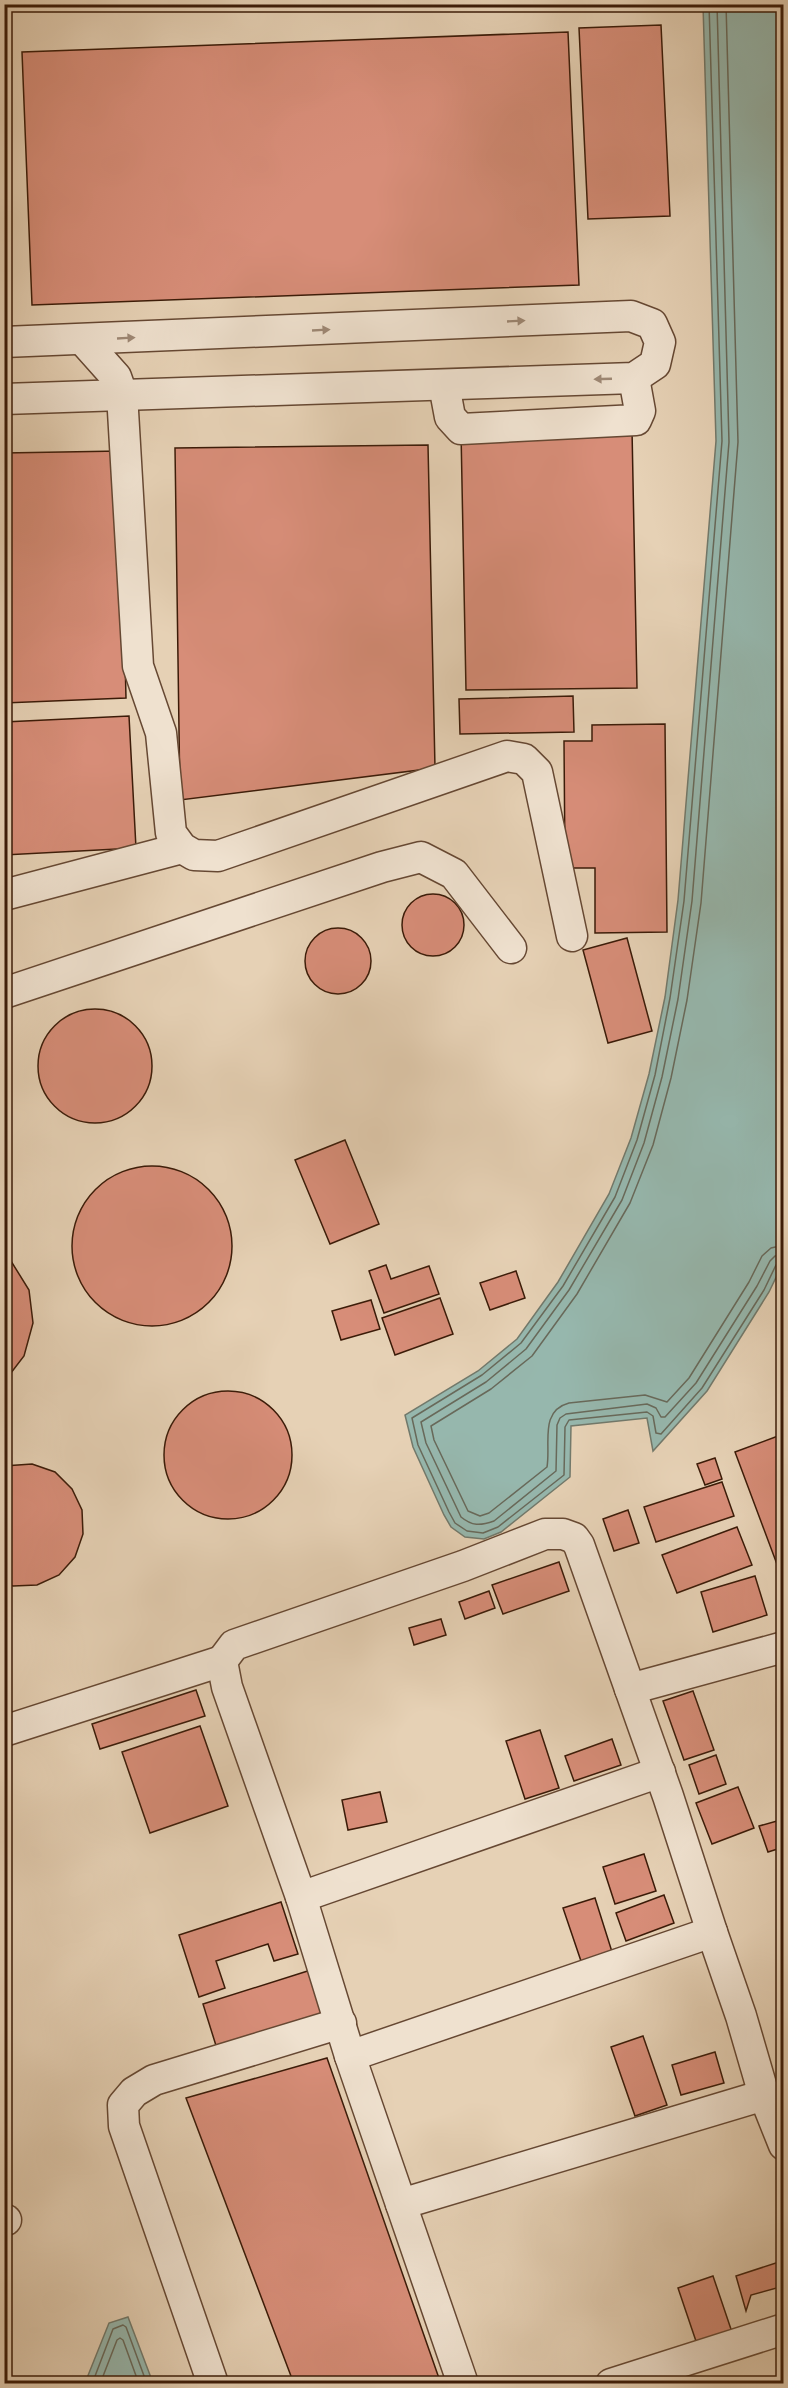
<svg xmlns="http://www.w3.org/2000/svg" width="788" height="2388" font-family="'IM FELL DW Pica',serif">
<rect width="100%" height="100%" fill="#e6d1b5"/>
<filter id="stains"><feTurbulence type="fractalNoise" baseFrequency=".00333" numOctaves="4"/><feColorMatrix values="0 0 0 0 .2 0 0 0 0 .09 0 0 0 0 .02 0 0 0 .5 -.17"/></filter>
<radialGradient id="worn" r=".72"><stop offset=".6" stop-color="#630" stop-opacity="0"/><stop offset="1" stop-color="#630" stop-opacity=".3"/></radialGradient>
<g fill="#96b7ad" stroke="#72796b" stroke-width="1.5">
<polygon points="703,5 783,5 783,1263 769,1292 707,1391 653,1451 647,1418 571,1426 570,1477 501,1532 484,1539 465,1537 451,1527 444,1515 413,1447 405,1415 478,1371 517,1339 558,1282 609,1194 631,1138 649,1074 665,997 678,900 716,441"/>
<polygon points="128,2317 153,2383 85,2383 109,2323"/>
</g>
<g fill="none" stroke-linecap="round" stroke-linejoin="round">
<g stroke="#68695a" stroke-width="1.5">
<polyline points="709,4 722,441 684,901 670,998 655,1075 637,1140 615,1197 563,1286 521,1343 482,1375 412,1418 418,1445 449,1512 455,1523 467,1531 483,1533 498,1527 564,1475 565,1427 569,1420 647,1412 653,1416 656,1433 661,1434 702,1388 764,1290 776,1265 784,1262"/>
<path d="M717,4L729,442L692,901L678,999L662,1077L644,1143L622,1200L569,1290L526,1349L486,1382L421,1422L426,1443L461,1517C472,1526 480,1526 494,1521L556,1471L557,1425L560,1418L566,1414L647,1404L656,1408L661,1417H665L696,1383L757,1286L770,1261L775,1256L784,1254"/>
<path d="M726,4L738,442L701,903L687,1000L671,1078L653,1145L630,1203L577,1294L532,1356L491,1389L431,1426L434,1440L468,1511L480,1516L489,1513L547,1467C551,1444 539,1411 569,1403L645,1395L667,1402L689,1378L749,1282L762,1256L771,1248L784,1245"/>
<polyline points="92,2384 113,2329 123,2325 126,2327 147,2384"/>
<polyline points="100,2384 117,2340 120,2338 123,2340 139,2384"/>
</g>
</g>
<g fill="#d78d78" stroke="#3b1b08" stroke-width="1.5">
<polygon points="661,25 670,216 588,219 579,28"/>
<polygon points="568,32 579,285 32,305 22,52"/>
<polygon points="632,429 637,688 466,690 461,432"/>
<polygon points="428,445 435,768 180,800 175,448"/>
<polygon points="120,451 126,698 4,703 4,453"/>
<polygon points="573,696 574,732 460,734 459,699"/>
<polygon points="129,716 136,848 4,855 4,722"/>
<polygon points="665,724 667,932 595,933 595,868 565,868 564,741 592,741 592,725"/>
<circle cx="433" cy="925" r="31"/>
<circle cx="338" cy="961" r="33"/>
<polygon points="627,938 652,1031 608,1043 583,950"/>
<circle cx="95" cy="1066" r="57"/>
<polygon points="345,1140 379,1224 330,1244 295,1160"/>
<circle cx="152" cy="1246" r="80"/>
<polygon points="4,1256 11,1261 29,1290 33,1323 24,1356 4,1382"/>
<polygon points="386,1265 391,1279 429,1266 439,1294 384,1313 369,1271"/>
<polygon points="516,1271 525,1298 490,1310 480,1283"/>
<polygon points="440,1298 453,1334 395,1355 382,1318"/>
<polygon points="371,1300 380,1329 341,1340 332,1311"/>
<circle cx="228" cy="1455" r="64"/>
<polygon points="778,1436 784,1451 784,1583 735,1452"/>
<polygon points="715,1458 722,1479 705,1485 697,1464"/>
<polygon points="32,1464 55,1472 72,1489 82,1510 83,1534 75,1557 59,1575 37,1585 13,1586 4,1583 4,1466"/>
<polygon points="722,1482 734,1516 656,1542 644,1507"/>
<polygon points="628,1510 639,1543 614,1551 603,1519"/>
<polygon points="737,1527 752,1565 677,1593 662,1555"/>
<polygon points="559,1562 569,1591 503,1614 492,1585"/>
<polygon points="755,1576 767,1615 713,1632 701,1592"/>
<polygon points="489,1591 495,1608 465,1619 459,1602"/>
<polygon points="441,1619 446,1635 414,1645 409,1628"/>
<polygon points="196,1690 205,1716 100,1749 92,1724"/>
<polygon points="693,1691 714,1750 684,1760 663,1701"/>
<polygon points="200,1726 228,1806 150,1833 122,1752"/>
<polygon points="540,1730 559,1788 525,1799 506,1741"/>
<polygon points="612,1739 621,1765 574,1781 565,1756"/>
<polygon points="716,1755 726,1784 699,1794 689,1765"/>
<polygon points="738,1787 754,1828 712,1844 696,1803"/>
<polygon points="380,1792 387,1822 348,1830 342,1800"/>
<polygon points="784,1819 784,1847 768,1852 759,1826"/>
<polygon points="644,1854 656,1891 615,1904 603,1867"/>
<polygon points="664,1895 674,1923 626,1941 616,1913"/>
<polygon points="595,1898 613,1955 582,1964 563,1908"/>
<polygon points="281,1902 298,1954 274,1961 268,1944 216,1961 225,1988 199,1997 179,1935"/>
<polygon points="314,1969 330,2017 218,2052 203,2004"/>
<polygon points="643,2036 667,2105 635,2116 611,2047"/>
<polygon points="715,2052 724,2083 681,2095 672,2065"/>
<polygon points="327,2058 441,2384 294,2384 186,2098"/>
<polygon points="782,2261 784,2286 751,2295 746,2311 736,2276"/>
<polygon points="713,2276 735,2341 700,2353 678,2288"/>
</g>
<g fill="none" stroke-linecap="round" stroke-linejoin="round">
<g stroke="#664833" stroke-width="33">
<g id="minor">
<polyline points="83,340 116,377 122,394 138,666 161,733 171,833 182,848 194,855 218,856 507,756 524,759 537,772 572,936"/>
<polyline points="4,342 631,316 652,324 660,342 655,364 634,378 4,399"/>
<polyline points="444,385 450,417 461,429 636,420 640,411 634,378"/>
<polyline points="4,895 182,848"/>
<polyline points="4,993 382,867 421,857 454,874 511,948"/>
<polyline points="630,1689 784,1647"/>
<polyline points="4,1731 222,1661"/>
<polyline points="301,1897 660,1772"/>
<polyline points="350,2056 712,1932"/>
<polyline points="401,2204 764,2095"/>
<polyline points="4,2220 6,2220"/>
<polyline points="213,2384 124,2126 123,2105 134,2092 154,2080 341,2023"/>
<polyline points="463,2384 350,2056 301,1897 227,1687 222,1661 234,1645 463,1566 545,1534 563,1534 574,1538 579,1545 668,1796 712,1932 741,2016 764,2095 784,2145"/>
<polyline points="611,2384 784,2329"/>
</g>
</g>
<use href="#minor" stroke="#efe1cf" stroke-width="30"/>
</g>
<defs><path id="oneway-solid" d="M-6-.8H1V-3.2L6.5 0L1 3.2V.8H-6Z" transform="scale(1.5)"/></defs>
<g fill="#9e8875">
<use href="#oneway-solid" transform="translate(516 321) rotate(-3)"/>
<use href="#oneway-solid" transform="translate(321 330) rotate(-3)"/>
<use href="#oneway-solid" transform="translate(126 338) rotate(-3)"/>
<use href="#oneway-solid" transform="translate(603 379) rotate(178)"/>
</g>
<rect width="788" height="2388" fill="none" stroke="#e6d1b5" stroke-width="24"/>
<rect x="6" y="6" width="776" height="2376" fill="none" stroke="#3b1b08" stroke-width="3"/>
<rect x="12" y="12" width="764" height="2364" fill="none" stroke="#3b1b08" stroke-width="1.5"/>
<rect width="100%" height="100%" filter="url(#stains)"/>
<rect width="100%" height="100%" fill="url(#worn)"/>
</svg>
